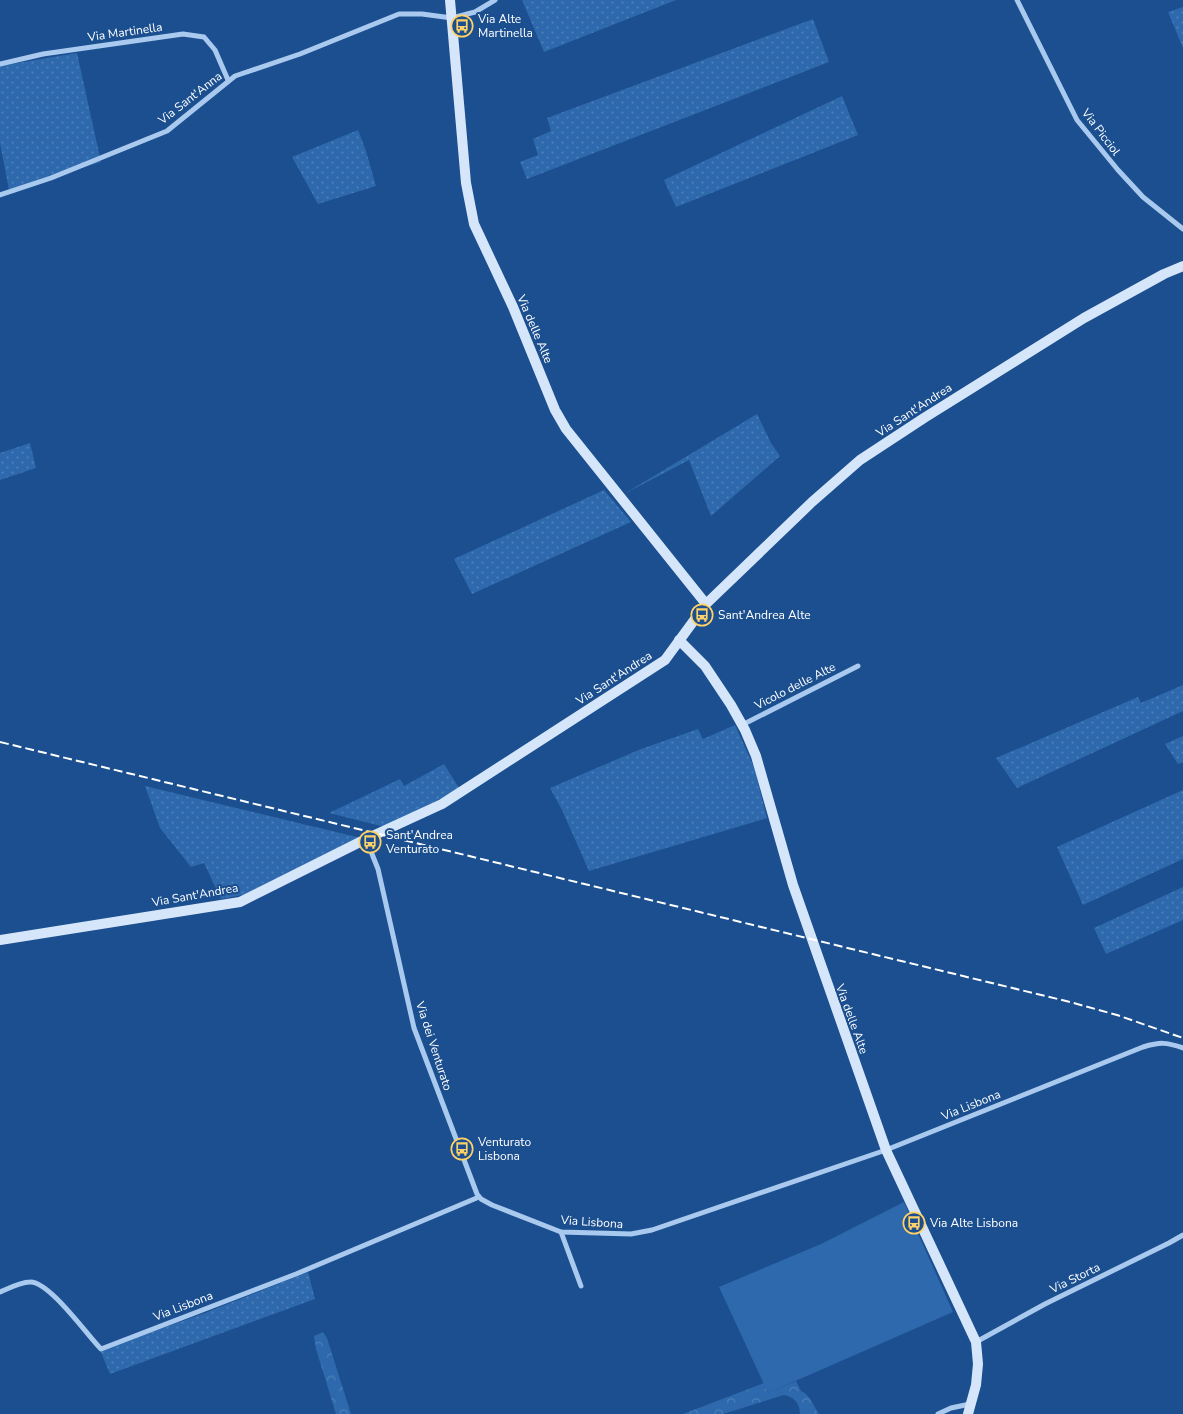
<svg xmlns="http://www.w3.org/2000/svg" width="1183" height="1414" font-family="'Nunito Sans',sans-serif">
<defs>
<pattern id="grass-dots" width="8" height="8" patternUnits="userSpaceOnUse" patternTransform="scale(1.25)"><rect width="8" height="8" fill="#2e69ad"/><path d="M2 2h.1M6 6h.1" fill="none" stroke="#4d80b9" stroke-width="1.8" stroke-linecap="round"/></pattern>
<pattern id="forest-crowns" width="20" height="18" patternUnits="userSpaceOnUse" patternTransform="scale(1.25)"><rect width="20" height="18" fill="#2e69ad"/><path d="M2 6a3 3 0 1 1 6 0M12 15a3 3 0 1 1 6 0" fill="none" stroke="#4d80b9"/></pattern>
</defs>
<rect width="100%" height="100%" fill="#1b4f8f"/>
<g fill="url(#grass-dots)">
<polygon points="522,0 676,0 544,52"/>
<polygon points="1183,7 1183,48 1168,12"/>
<polygon points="813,19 829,62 527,179 520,162 538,155 533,139 551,131 547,118"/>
<polygon points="77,53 101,162 9,190 0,143 0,66"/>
<polygon points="842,96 858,135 676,207 664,180"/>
<polygon points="358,130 366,151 376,186 318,204 292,157"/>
<polygon points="757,414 771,443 780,456 711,516 689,460 624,494"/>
<polygon points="30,443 36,468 0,480 0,453"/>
<polygon points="604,490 631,522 472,594 454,559"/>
<polygon points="1183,685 1183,711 1017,788 996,758 1138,697 1141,703"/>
<polygon points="735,725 754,767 767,818 589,871 562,810 550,788 641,749 698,729 703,739"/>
<polygon points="1183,736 1183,762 1178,764 1165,744"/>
<polygon points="444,764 459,788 448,795 385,827 329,813 400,779 404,786"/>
<polygon points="145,786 361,838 257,892 221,899 204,863 191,867 160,828"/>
<polygon points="1183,790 1183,859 1083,905 1057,847"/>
<polygon points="1183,887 1183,920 1106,954 1094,928"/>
<polygon points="308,1272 315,1299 110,1374 100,1350 205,1313"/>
</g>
<g fill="url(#forest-crowns)">
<polygon points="323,1332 327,1338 351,1414 336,1414 316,1349 314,1336"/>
<path d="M796,1381L801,1391C811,1395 813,1406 819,1414H800C800,1403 794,1397 784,1395L723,1414H683L764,1383L768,1393Z"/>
</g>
<polygon fill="#2e69ad" points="904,1202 953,1312 768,1393 719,1287 821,1244"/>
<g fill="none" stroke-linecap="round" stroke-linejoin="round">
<g stroke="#a9c9ee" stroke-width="5">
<polyline points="1017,0 1077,120 1118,170 1143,197 1183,229"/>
<polyline points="0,64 43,54 183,34 204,37 215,50 228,80"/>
<polyline points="0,195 51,178 167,131 235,76 300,54 399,14 422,14 452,18 475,12 495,0"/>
<polyline points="742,725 858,666"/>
<path d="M366,839L378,869L414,1028L477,1194L481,1199L492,1205L561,1232L631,1234L652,1230L886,1150L1143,1047C1160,1042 1166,1042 1183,1048"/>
<polyline points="561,1232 581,1286"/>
<path d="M0,1292C9,1288 21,1282 30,1282C49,1281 87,1335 101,1349L296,1274L479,1197"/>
<polyline points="976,1342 1045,1304 1169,1243 1183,1235"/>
<polyline points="938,1414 951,1408 970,1404"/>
</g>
<g stroke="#d6e6fa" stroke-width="10">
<polyline points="450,0 466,183 474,224 513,307 555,410 566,429 706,604"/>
<polyline points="679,640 705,666 731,705 745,730 756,756 793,885 886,1150 976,1342 978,1364 976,1385 968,1414"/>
<polyline points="0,940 240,902 366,839 442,804 665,660 706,604 812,502 860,460 924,418 1084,318 1164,274 1183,266"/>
</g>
<polyline stroke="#fff" stroke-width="2" stroke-dasharray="9 4" stroke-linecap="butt" points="0,742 1070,1002 1117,1015 1183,1038"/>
</g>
<defs>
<g id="bus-ring" transform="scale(1.125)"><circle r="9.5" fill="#1b4f8f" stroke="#ffd166" stroke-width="1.5"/><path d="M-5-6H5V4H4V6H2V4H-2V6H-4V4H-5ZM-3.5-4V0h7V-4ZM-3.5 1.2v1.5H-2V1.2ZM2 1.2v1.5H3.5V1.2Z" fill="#ffd166"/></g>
</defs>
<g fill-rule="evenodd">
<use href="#bus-ring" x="462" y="26"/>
<use href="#bus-ring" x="702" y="615"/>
<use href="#bus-ring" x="370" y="842"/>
<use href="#bus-ring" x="462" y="1149"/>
<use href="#bus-ring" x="914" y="1223"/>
</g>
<g text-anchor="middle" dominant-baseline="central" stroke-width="4" stroke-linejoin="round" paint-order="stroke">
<g font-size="12" fill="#fff" stroke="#1b4f8f" text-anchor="start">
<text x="478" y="19">Via Alte<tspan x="478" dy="14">Martinella</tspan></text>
<text x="718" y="615">Sant'Andrea Alte</text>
<text x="386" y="835">Sant'Andrea<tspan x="386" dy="14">Venturato</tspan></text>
<text x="478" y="1142">Venturato<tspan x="478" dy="14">Lisbona</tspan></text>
<text x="930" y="1223">Via Alte Lisbona</text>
</g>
<g font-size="12" fill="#fff" stroke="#1b4f8f">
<text transform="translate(125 32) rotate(-8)">Via Martinella</text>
<text transform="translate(190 98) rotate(-38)">Via Sant'Anna</text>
<text transform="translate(1101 132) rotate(53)">Via Picciol</text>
<text transform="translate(535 329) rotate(67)">Via delle Alte</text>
<text transform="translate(914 410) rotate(-33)">Via Sant'Andrea</text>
<text transform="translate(614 678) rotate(-33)">Via Sant'Andrea</text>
<text transform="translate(795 686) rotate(-27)">Vicolo delle Alte</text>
<text transform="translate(195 895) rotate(-10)">Via Sant'Andrea</text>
<text transform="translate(852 1019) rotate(70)">Via delle Alte</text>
<text transform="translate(434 1046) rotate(72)">Via dei Venturato</text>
<text transform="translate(971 1105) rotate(-22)">Via Lisbona</text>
<text transform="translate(592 1222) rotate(4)">Via Lisbona</text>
<text transform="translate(1075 1278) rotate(-26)">Via Storta</text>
<text transform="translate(183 1306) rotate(-21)">Via Lisbona</text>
</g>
</g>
</svg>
